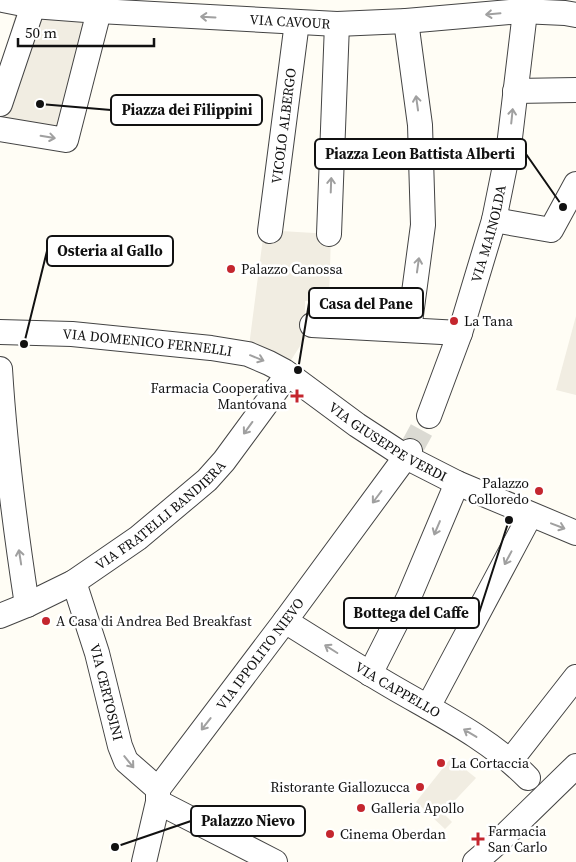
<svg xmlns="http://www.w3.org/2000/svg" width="576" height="862" font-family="'Source Serif 4',serif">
<rect width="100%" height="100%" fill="#fffdf5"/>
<g fill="#f1ede2">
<polygon points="15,15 100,18 69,151 0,135 0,74"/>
<polygon points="264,230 331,234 329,301 305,301 305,318 311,329 284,371 248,354"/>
<polygon points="576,316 576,395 556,390"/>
<polygon points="451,758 476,778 443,813 452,822 445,829 416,802"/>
</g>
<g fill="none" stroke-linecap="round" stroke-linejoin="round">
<polyline stroke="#dbdad3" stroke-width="24" stroke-dasharray="24 12" stroke-linecap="butt" points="410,451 429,416"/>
<g stroke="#444" stroke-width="26">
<g id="minor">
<path id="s1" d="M3,0L33,6L99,11L337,24L406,21L521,11L565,13L576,15"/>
<polyline points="406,21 420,125 423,225 409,330"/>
<polyline points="515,91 576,90"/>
<polyline points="0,104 33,6"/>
<polyline points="0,129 66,140 99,11"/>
<polyline points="494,220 551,230 576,184"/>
<path id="s2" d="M270,231L297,22"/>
<polyline points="329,234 337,24"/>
<polyline points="312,325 460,333"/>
<path id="s3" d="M0,332L72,334L211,348L248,354L269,363L284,371L357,425L406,457L457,483L576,533"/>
<path d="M0,369C5,449 15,527 27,605"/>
<path id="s4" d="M429,416L460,333L494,220L509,146L525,12"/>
<path id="s5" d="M74,582L97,653L120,746L126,761L158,789"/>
<path id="s6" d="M0,616L27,605L74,582L138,538L188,496L207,480L224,461L288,374"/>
<path id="s7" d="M285,621C322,644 358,667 396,689C441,715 491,740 528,778"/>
<polyline points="370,674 409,597 457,483"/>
<polyline points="428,707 526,523 529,515"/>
<polyline points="511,760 576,677"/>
<polyline points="158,802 275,862"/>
<path id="s8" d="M144,862L158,802V789L285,621L410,451"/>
<polyline points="475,862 496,844 576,766"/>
</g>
</g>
<use href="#minor" stroke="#fff" stroke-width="24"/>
</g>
<defs><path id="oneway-shaft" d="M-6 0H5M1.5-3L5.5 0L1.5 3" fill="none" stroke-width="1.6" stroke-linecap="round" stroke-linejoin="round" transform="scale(1.25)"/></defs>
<g stroke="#a0a0a0">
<use href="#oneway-shaft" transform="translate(493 14) rotate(175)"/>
<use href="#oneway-shaft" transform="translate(208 17) rotate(-177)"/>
<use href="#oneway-shaft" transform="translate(417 103) rotate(-98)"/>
<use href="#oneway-shaft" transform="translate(512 116) rotate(-84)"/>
<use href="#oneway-shaft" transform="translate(48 137) rotate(9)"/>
<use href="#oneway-shaft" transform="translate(331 185) rotate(-88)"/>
<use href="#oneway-shaft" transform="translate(418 265) rotate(-82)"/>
<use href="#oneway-shaft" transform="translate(257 358) rotate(22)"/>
<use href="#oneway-shaft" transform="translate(248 428) rotate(126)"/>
<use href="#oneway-shaft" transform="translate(377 497) rotate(127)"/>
<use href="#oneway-shaft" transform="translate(558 526) rotate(21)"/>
<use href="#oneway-shaft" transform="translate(437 528) rotate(113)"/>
<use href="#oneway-shaft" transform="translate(20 557) rotate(-99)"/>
<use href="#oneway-shaft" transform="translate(508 558) rotate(118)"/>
<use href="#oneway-shaft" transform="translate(331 649) rotate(-148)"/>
<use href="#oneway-shaft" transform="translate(206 724) rotate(128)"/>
<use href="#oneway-shaft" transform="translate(470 733) rotate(-149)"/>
<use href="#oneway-shaft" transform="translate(129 762) rotate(51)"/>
</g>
<g fill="#c4262e" stroke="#fff" stroke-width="2">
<circle cx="231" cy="269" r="5"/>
<circle cx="454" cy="321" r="5"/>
<path d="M294.5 388.5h5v5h5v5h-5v5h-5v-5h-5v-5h5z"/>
<circle cx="539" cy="491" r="5"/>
<circle cx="46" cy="621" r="5"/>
<circle cx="441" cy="763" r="5"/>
<circle cx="420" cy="787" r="5"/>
<circle cx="361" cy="808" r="5"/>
<circle cx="330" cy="834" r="5"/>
<path d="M475.5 831.5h5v5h5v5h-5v5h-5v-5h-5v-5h5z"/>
</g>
<g text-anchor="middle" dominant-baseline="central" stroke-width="5" stroke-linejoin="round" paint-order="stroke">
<g font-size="14" fill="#111" stroke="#fff">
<text stroke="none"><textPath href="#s1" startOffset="288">VIA CAVOUR</textPath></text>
<text stroke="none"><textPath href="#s2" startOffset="106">VICOLO ALBERGO</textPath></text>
<text stroke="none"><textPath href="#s4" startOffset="192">VIA MAINOLDA</textPath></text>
<text stroke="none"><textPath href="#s3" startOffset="148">VIA DOMENICO FERNELLI</textPath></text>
<text stroke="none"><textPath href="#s3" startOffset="415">VIA GIUSEPPE VERDI</textPath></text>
<text stroke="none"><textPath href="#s6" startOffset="191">VIA FRATELLI BANDIERA</textPath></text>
<text stroke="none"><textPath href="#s8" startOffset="244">VIA IPPOLITO NIEVO</textPath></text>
<text stroke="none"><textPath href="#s7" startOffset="132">VIA CAPPELLO</textPath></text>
<text stroke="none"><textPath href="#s5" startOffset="115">VIA CERTOSINI</textPath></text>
</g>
<g font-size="14" fill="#111" stroke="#fff" text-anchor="start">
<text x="241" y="269">Palazzo Canossa</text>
<text x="464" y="321">La Tana</text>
<text x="287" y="388" text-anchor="end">Farmacia Cooperativa<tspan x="287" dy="16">Mantovana</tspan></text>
<text x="529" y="483" text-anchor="end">Palazzo<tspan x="529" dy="16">Colloredo</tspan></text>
<text x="56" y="621">A Casa di Andrea Bed Breakfast</text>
<text x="451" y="763">La Cortaccia</text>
<text x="410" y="787" text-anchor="end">Ristorante Giallozucca</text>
<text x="371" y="808">Galleria Apollo</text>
<text x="488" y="831">Farmacia<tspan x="488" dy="16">San Carlo</tspan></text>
<text x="340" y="834">Cinema Oberdan</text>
</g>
</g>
<path fill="none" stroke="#111" stroke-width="2" d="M40 104L111 110M563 207L526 154M24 344L47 251M298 370L309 303M509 520L479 613M115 847L191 821"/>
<g fill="#111" stroke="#fff" stroke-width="2">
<circle cx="40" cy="104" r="5"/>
<circle cx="563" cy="207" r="5"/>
<circle cx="24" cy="344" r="5"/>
<circle cx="298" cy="370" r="5"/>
<circle cx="509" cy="520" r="5"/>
<circle cx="115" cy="847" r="5"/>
</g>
<g fill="#fff" stroke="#111" stroke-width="2">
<rect x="111" y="95" width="151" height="30" rx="5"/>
<rect x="315" y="139" width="211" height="30" rx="5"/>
<rect x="47" y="236" width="126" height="30" rx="5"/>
<rect x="309" y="288" width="114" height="30" rx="5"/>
<rect x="344" y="598" width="135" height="30" rx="5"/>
<rect x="191" y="806" width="114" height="30" rx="5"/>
</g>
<g font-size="15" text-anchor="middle" font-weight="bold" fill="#111">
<text x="187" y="115">Piazza dei Filippini</text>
<text x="420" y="159">Piazza Leon Battista Alberti</text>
<text x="110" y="256">Osteria al Gallo</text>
<text x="366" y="309">Casa del Pane</text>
<text x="411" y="618">Bottega del Caffe</text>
<text x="248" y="826">Palazzo Nievo</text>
</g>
<path d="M18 38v8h136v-8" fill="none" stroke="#111111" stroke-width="2.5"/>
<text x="25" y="38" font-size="15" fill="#111111" stroke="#ffffff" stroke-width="4" paint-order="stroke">50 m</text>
</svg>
